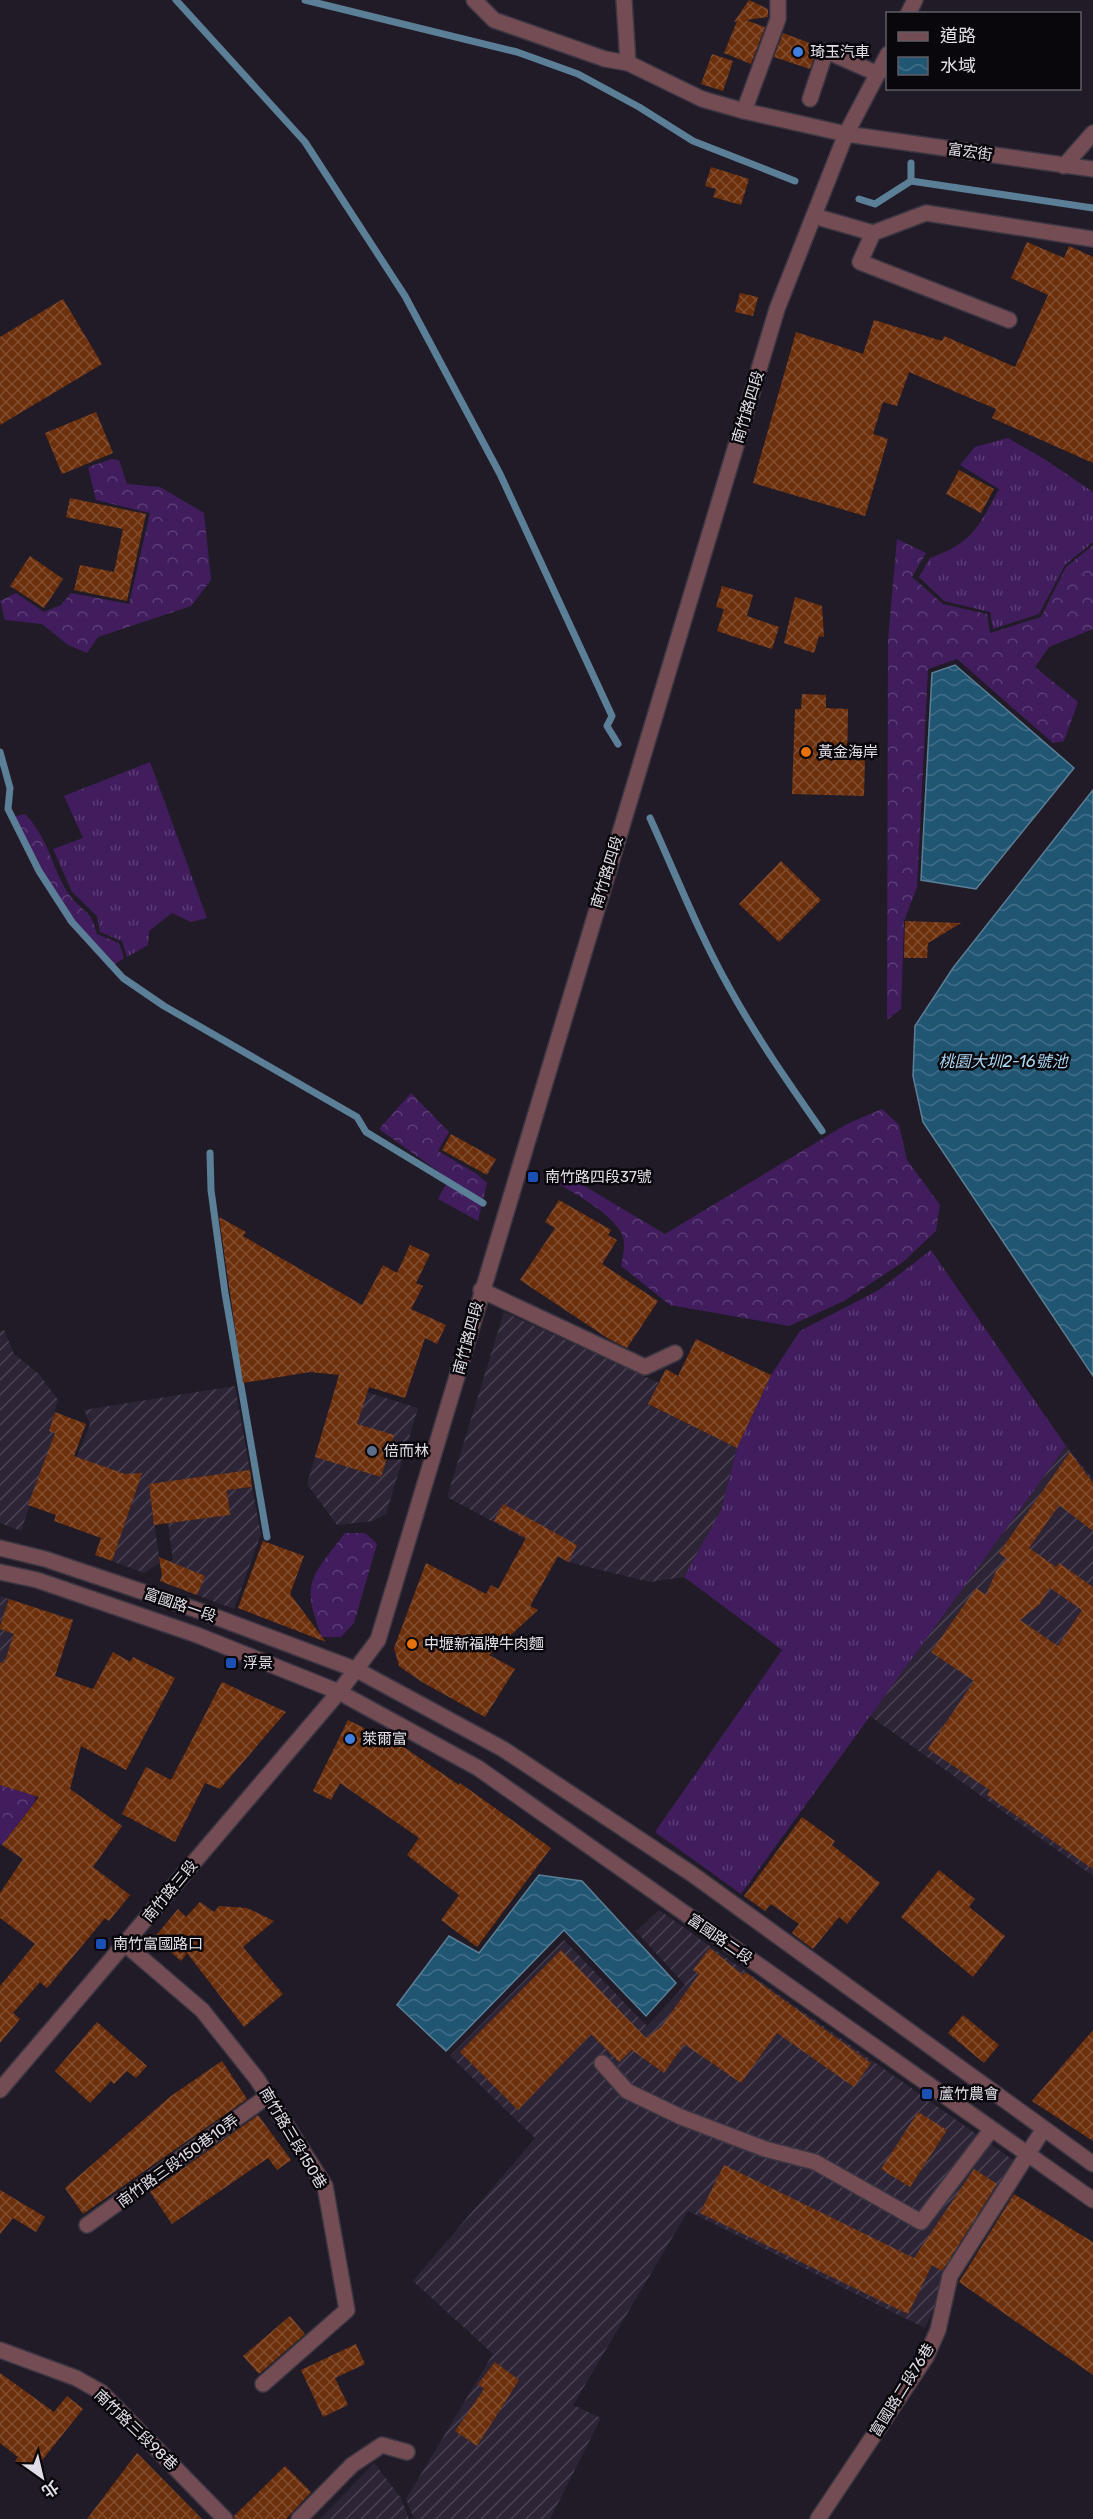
<svg xmlns="http://www.w3.org/2000/svg" width="1093" height="2519" font-family="Rubik,'Noto Sans TC',sans-serif">
<defs>
<pattern id="industrial-furrows" width="10" height="10" patternUnits="userSpaceOnUse" patternTransform="scale(1.5)"><rect width="10" height="10" fill="#2d2436"/><path d="M-1 1l2-2M0 10L10 0M9 11l2-2" fill="none" stroke="#4b4353"/></pattern>
<pattern id="grass-tufts" width="24" height="20" patternUnits="userSpaceOnUse" patternTransform="scale(1.5)"><rect width="24" height="20" fill="#411d5e"/><path d="M3 7l-1-3M5 7V3M7 7l1-3M15 17l-1-3M17 17v-4M19 17l1-3" fill="none" stroke="#5c3d75"/></pattern>
<pattern id="forest-crowns" width="20" height="18" patternUnits="userSpaceOnUse" patternTransform="scale(1.5)"><rect width="20" height="18" fill="#411d5e"/><path d="M2 6a3 3 0 1 1 6 0M12 15a3 3 0 1 1 6 0" fill="none" stroke="#5c3d75"/></pattern>
<pattern id="water-waves" width="16" height="10" patternUnits="userSpaceOnUse" patternTransform="scale(1.5)"><rect width="16" height="10" fill="#215673"/><path d="M0 5q4-4 8 0t8 0" fill="none" stroke="#416e87"/></pattern>
<pattern id="building-cross-hatch" width="8" height="8" patternUnits="userSpaceOnUse" patternTransform="scale(1.5)"><rect width="8" height="8" fill="#6d300c"/><path d="M0 0l8 8M0 8l8-8" fill="none" stroke="#824e2f"/></pattern>
</defs>
<rect width="100%" height="100%" fill="#211b28"/>
<g fill="url(#industrial-furrows)">
<polygon points="504,1312 659,1383 649,1405 737,1448 721,1510 684,1577 650,1582 568,1562 447,1497"/>
<polygon points="4,1330 14,1354 39,1374 58,1400 49,1430 55,1433 21,1531 0,1523 0,1331"/>
<polygon points="337,1383 418,1408 386,1514 373,1521 337,1525 307,1484"/>
<polygon points="235,1386 250,1470 149,1484 160,1563 144,1573 112,1561 142,1473 123,1475 77,1457 90,1424 84,1410"/>
<polygon points="1066,1446 1093,1479 1093,1876 870,1716"/>
<polygon points="252,1487 261,1534 234,1609 160,1581 167,1562 173,1560 168,1523 230,1515 227,1490"/>
<polygon points="0,1596 9,1599 0,1626"/>
<polygon points="0,1629 14,1634 4,1662 0,1662"/>
<polygon points="659,1910 1020,2165 947,2278 925,2328 688,2211 573,2405 601,2418 550,2519 414,2519 406,2499 493,2354 413,2281 535,2138 450,2056 564,1940 647,2026 685,1985 636,1931"/>
<polygon points="374,2463 401,2498 409,2519 320,2519"/>
</g>
<g fill="url(#grass-tufts)">
<path d="M1008,438L1046,460L1093,492V542L1065,565L1039,614L993,629L990,612L944,601L919,577L930,558C973,543 979,526 999,489L960,465L975,447Z"/>
<polygon points="150,762 207,918 191,922 172,913 149,931 148,945 127,957 122,941 100,932 97,916 72,892 53,849 83,838 64,796"/>
<polygon points="931,1250 1066,1446 741,1894 655,1832 782,1650 684,1577 721,1510 737,1448 771,1375 800,1331 879,1290"/>
</g>
<g fill="url(#forest-crowns)">
<polygon points="112,459 119,460 127,484 160,487 204,513 211,580 191,606 98,637 87,653 68,645 42,624 5,620 0,601 16,593 44,612 61,605 71,593 129,604 150,513 96,500 88,467"/>
<polygon points="897,539 926,553 912,577 943,604 987,614 990,633 1041,617 1066,567 1093,545 1093,629 1049,647 1035,667 1078,702 1064,741 1053,743 957,659 928,669 917,887 904,921 901,1009 887,1020 888,639"/>
<path d="M25,814C49,839 51,866 68,893C81,912 91,908 97,934L119,943L124,958L109,968L68,923L35,871L9,818Z"/>
<polygon points="411,1093 449,1132 438,1151 477,1174 487,1183 478,1221 438,1199 449,1179 379,1129"/>
<path d="M882,1109L899,1125L907,1160L940,1205L936,1231L903,1262L844,1301L789,1326L670,1305L621,1266C623,1257 626,1243 622,1234C611,1212 568,1189 547,1178L551,1166L665,1234L847,1124Z"/>
<path d="M345,1533H365L377,1544L354,1623L341,1637H322C300,1581 312,1577 345,1533Z"/>
<polygon points="0,1785 36,1796 34,1803 2,1845 0,1844"/>
</g>
<g fill="url(#water-waves)" stroke="#5b7f96" stroke-width="1.5">
<polygon points="955,665 1074,768 976,889 921,880 932,673"/>
<polygon points="1093,790 1093,1376 923,1122 913,1076 915,1026 953,968"/>
<polygon points="539,1875 582,1881 676,1983 646,2016 564,1930 446,2051 397,2005 449,1936 479,1953"/>
</g>
<g fill="none" stroke-linecap="round" stroke-linejoin="round">
<g stroke="#5b7f96" stroke-width="7">
<polyline points="176,0 305,142 405,296 500,474 612,716 607,726 618,744"/>
<polyline points="305,0 517,52 578,74 639,107 693,141 795,181"/>
<polyline points="911,163 911,181"/>
<polyline points="859,199 875,204 911,181 1093,208"/>
<polyline points="0,752 10,788 8,809 39,871 72,922 123,978 164,1006 357,1117 366,1132 483,1203"/>
<path d="M650,818C676,875 699,934 730,989C757,1038 790,1085 822,1131"/>
<polyline points="210,1153 211,1190 225,1293 267,1537"/>
</g>
</g>
<g fill="url(#building-cross-hatch)" fill-rule="evenodd">
<polygon points="749,0 768,9 768,17 746,20 765,27 751,64 724,53 737,21 734,22"/>
<polygon points="783,33 818,46 810,69 774,57"/>
<polygon points="712,54 733,61 723,91 701,84"/>
<polygon points="711,167 749,179 741,205 713,197 716,189 705,186"/>
<polygon points="1027,242 1064,258 1069,246 1093,257 1093,463 992,418 996,409 909,372 897,406 883,402 873,434 888,439 865,516 753,483 796,332 863,354 874,320 942,341 944,336 1015,367 1048,295 1011,278"/>
<polygon points="740,293 758,297 753,316 735,312"/>
<polygon points="63,299 102,364 0,425 0,337"/>
<polygon points="96,412 113,453 62,474 45,433"/>
<polygon points="959,470 994,489 981,513 946,494"/>
<polygon points="70,498 146,514 127,601 74,590 80,565 114,572 123,529 66,517"/>
<polygon points="30,556 63,579 44,608 10,586"/>
<polygon points="722,586 753,595 747,616 779,627 772,649 717,631 724,609 716,607"/>
<polygon points="795,597 822,606 824,637 819,636 814,653 784,643"/>
<polygon points="802,694 826,695 826,708 848,709 847,760 865,760 864,796 792,794 795,709 801,709"/>
<polygon points="781,861 821,900 779,942 739,904"/>
<polygon points="905,921 961,923 928,943 927,958 904,958"/>
<polygon points="451,1134 496,1159 487,1175 442,1150"/>
<polygon points="559,1200 611,1230 608,1235 617,1240 602,1264 658,1301 627,1348 609,1339 520,1280 555,1228 545,1222"/>
<polygon points="219,1217 246,1232 243,1236 362,1305 383,1265 397,1273 410,1245 430,1254 416,1283 423,1286 411,1309 446,1325 437,1344 425,1338 405,1398 369,1387 357,1424 394,1435 381,1477 315,1457 339,1375 310,1372 243,1383"/>
<polygon points="696,1339 771,1375 737,1448 648,1404 666,1369 678,1376"/>
<polygon points="55,1412 86,1424 74,1456 125,1474 142,1473 112,1561 95,1555 101,1538 54,1521 56,1515 28,1505 55,1433 49,1431"/>
<path d="M1070,1452L1093,1483V1531L1059,1505L1029,1548L1056,1567L1059,1563L1093,1587V1869L987,1795L990,1790L928,1749L974,1681L931,1652L976,1588L986,1595L996,1571L1007,1559L999,1553ZM1050,1588L1082,1610L1058,1646L1020,1620L1040,1604Z"/>
<polygon points="250,1470 252,1487 227,1490 230,1515 154,1525 149,1484"/>
<polygon points="503,1504 577,1545 568,1562 558,1556 530,1606 538,1610 489,1655 515,1669 485,1717 422,1682 399,1666 394,1648 426,1563 486,1594 491,1585 498,1589 526,1538 494,1521"/>
<polygon points="263,1541 304,1556 290,1594 326,1642 238,1608"/>
<polygon points="159,1557 205,1576 197,1595 160,1581 162,1576"/>
<polygon points="9,1599 73,1620 55,1676 93,1689 113,1652 130,1662 133,1657 175,1678 126,1770 81,1746 70,1789 122,1826 93,1867 130,1895 109,1921 105,1918 47,1988 40,1982 13,2013 20,2019 0,2043 0,1986 35,1944 0,1918 0,1893 23,1859 2,1845 39,1797 0,1785 0,1662 4,1663 14,1634 0,1629 0,1626"/>
<polygon points="222,1682 286,1712 220,1789 205,1783 175,1842 122,1814 146,1767 171,1780"/>
<polygon points="348,1720 384,1738 386,1735 459,1785 460,1783 551,1848 477,1947 441,1920 459,1895 407,1855 419,1838 340,1783 331,1800 313,1791"/>
<polygon points="802,1817 835,1841 832,1845 880,1883 847,1924 839,1917 813,1949 792,1933 799,1924 771,1904 765,1911 744,1896"/>
<polygon points="939,1870 975,1899 969,1907 1005,1936 973,1977 901,1917"/>
<polygon points="200,1902 214,1912 219,1906 247,1908 274,1921 243,1947 283,1994 244,2027 187,1953 181,1961 154,1938 178,1909 186,1917"/>
<polygon points="710,1948 743,1975 745,1972 871,2063 854,2087 777,2033 741,2083 684,2044 664,2073 632,2050 619,2062 591,2034 518,2110 460,2052 561,1950 646,2038 661,2027 699,1974 693,1970"/>
<polygon points="963,2015 999,2045 984,2063 948,2033"/>
<polygon points="97,2022 147,2066 136,2078 127,2071 114,2084 111,2081 90,2103 55,2071"/>
<polygon points="1093,2030 1093,2141 1032,2101"/>
<polygon points="222,2061 247,2099 83,2214 65,2188 171,2096"/>
<polygon points="918,2112 947,2130 910,2187 881,2169"/>
<polygon points="258,2115 291,2160 277,2170 268,2158 172,2224 150,2192"/>
<polygon points="724,2165 914,2258 974,2169 997,2184 942,2271 932,2265 908,2314 700,2213"/>
<polygon points="0,2190 45,2217 36,2232 13,2218 0,2234"/>
<polygon points="1014,2194 1093,2242 1093,2375 959,2282"/>
<polygon points="290,2316 305,2334 259,2374 243,2356"/>
<polygon points="356,2344 365,2364 335,2378 348,2405 323,2417 301,2370"/>
<polygon points="495,2362 519,2380 477,2446 455,2431 484,2389 478,2384"/>
<polygon points="0,2373 54,2412 67,2396 83,2409 31,2474 15,2461 18,2457 0,2443"/>
<polygon points="137,2453 202,2519 87,2519"/>
<polygon points="285,2466 311,2492 286,2519 234,2519 234,2516"/>
</g>
<g fill="none" stroke-linecap="round" stroke-linejoin="round">
<g stroke="#3c3643" stroke-width="18">
<g id="minor">
<polyline points="474,0 494,20 605,59 628,63 702,99 744,111 846,134 1093,169"/>
<polyline points="624,0 628,63"/>
<polyline points="908,14 915,0"/>
<polyline points="810,99 826,51 878,74"/>
<polyline points="744,111 778,19 778,0"/>
<polyline points="1064,166 1093,133"/>
<polyline points="814,216 873,233 926,213 1093,239"/>
<polyline points="873,233 860,262 1009,320"/>
<polyline points="481,1290 645,1367 675,1353"/>
<polyline points="0,1548 45,1559 200,1611 357,1670 503,1749 692,1874 1093,2164"/>
<polyline points="0,1572 37,1580 197,1635 339,1692 478,1768 1093,2200"/>
<polyline points="125,1944 202,2010 257,2079 325,2186 347,2310 263,2384"/>
<polyline points="602,2063 627,2091 681,2117 765,2149 815,2162 921,2222 991,2130"/>
<polyline points="0,2090 339,1692 378,1640 777,309 846,134 888,54"/>
<polyline points="87,2225 268,2096"/>
<polyline points="0,2350 76,2378 101,2392 225,2519"/>
<polyline points="299,2519 352,2465 382,2445 407,2452"/>
<polyline points="818,2519 926,2357 938,2330 950,2276 1043,2130"/>
</g>
</g>
<use href="#minor" stroke="#744c53" stroke-width="15"/>
</g>
<g fill="#3f7fe0" stroke="#0a070c" stroke-width="2">
<circle cx="798" cy="52" r="6"/>
<circle cx="350" cy="1739" r="6"/>
</g>
<g fill="#e8710a" stroke="#0a070c" stroke-width="2">
<circle cx="806" cy="752" r="6"/>
<circle cx="412" cy="1644" r="6"/>
</g>
<g fill="#1a4fb4" stroke="#0a070c" stroke-width="2">
<rect x="527" y="1171" width="12" height="12" rx="3"/>
<rect x="225" y="1657" width="12" height="12" rx="3"/>
<rect x="95" y="1938" width="12" height="12" rx="3"/>
<rect x="921" y="2088" width="12" height="12" rx="3"/>
</g>
<circle fill="#5c6f8a" stroke="#0a070c" stroke-width="2" cx="372" cy="1451" r="6"/>
<g text-anchor="middle" dominant-baseline="central" stroke-width="5" stroke-linejoin="round" paint-order="stroke">
<g font-size="15" fill="#e2dee7" stroke="#0a070c" text-anchor="start">
<text x="810" y="52">琦玉汽車</text>
<text x="818" y="752">黃金海岸</text>
<text x="545" y="1177">南竹路四段37號</text>
<text x="384" y="1451">倍而林</text>
<text x="424" y="1644">中壢新福牌牛肉麵</text>
<text x="243" y="1663">浮景</text>
<text x="362" y="1739">萊爾富</text>
<text x="113" y="1944">南竹富國路口</text>
<text x="939" y="2094">蘆竹農會</text>
</g>
<g font-size="15" fill="#e2dee7" stroke="#0a070c">
<text transform="translate(970 152) rotate(8)">富宏街</text>
<text transform="translate(748 407) rotate(-73)">南竹路四段</text>
<text transform="translate(607 872) rotate(-73)">南竹路四段</text>
<text transform="translate(468 1338) rotate(-75)">南竹路四段</text>
<text transform="translate(180 1605) rotate(19)">富國路一段</text>
<text transform="translate(170 1891) rotate(-50)">南竹路三段</text>
<text transform="translate(720 1939) rotate(35)">富國路二段</text>
<text transform="translate(293 2138) rotate(59)">南竹路三段150巷</text>
<text transform="translate(178 2161) rotate(-36)">南竹路三段150巷10弄</text>
<text transform="translate(902 2390) rotate(-58)">富國路二段76巷</text>
<text transform="translate(136 2430) rotate(44)">南竹路三段98巷</text>
</g>
<g font-size="16" font-style="italic" fill="#acd8f5" stroke="#0a070c">
<text x="1003" y="1061">桃園大圳2-16號池</text>
</g>
</g>
<rect x="886" y="12" width="195" height="78" fill="#0a070c" stroke="#605d64" stroke-width="1.5"/>
<rect x="898" y="32" width="30" height="9" fill="#744c53" stroke="#605d64" stroke-width="1.5"/>
<text x="940" y="42" font-size="18" fill="#e2dee7">道路</text>
<rect x="898" y="57" width="30" height="18" fill="url(#water-waves)" stroke="#605d64" stroke-width="1.5"/>
<text x="940" y="72" font-size="18" fill="#e2dee7">水域</text>
<g transform="translate(42 2477) rotate(146)" stroke="#0a070c" stroke-width="4.5" paint-order="stroke">
<path d="M0-4.5L10 22L0 15L-10 22Z" fill="#e2dee7"/>
<text y="-9" font-size="16" font-weight="bold" text-anchor="middle" fill="#e2dee7">北</text>
</g>
</svg>
